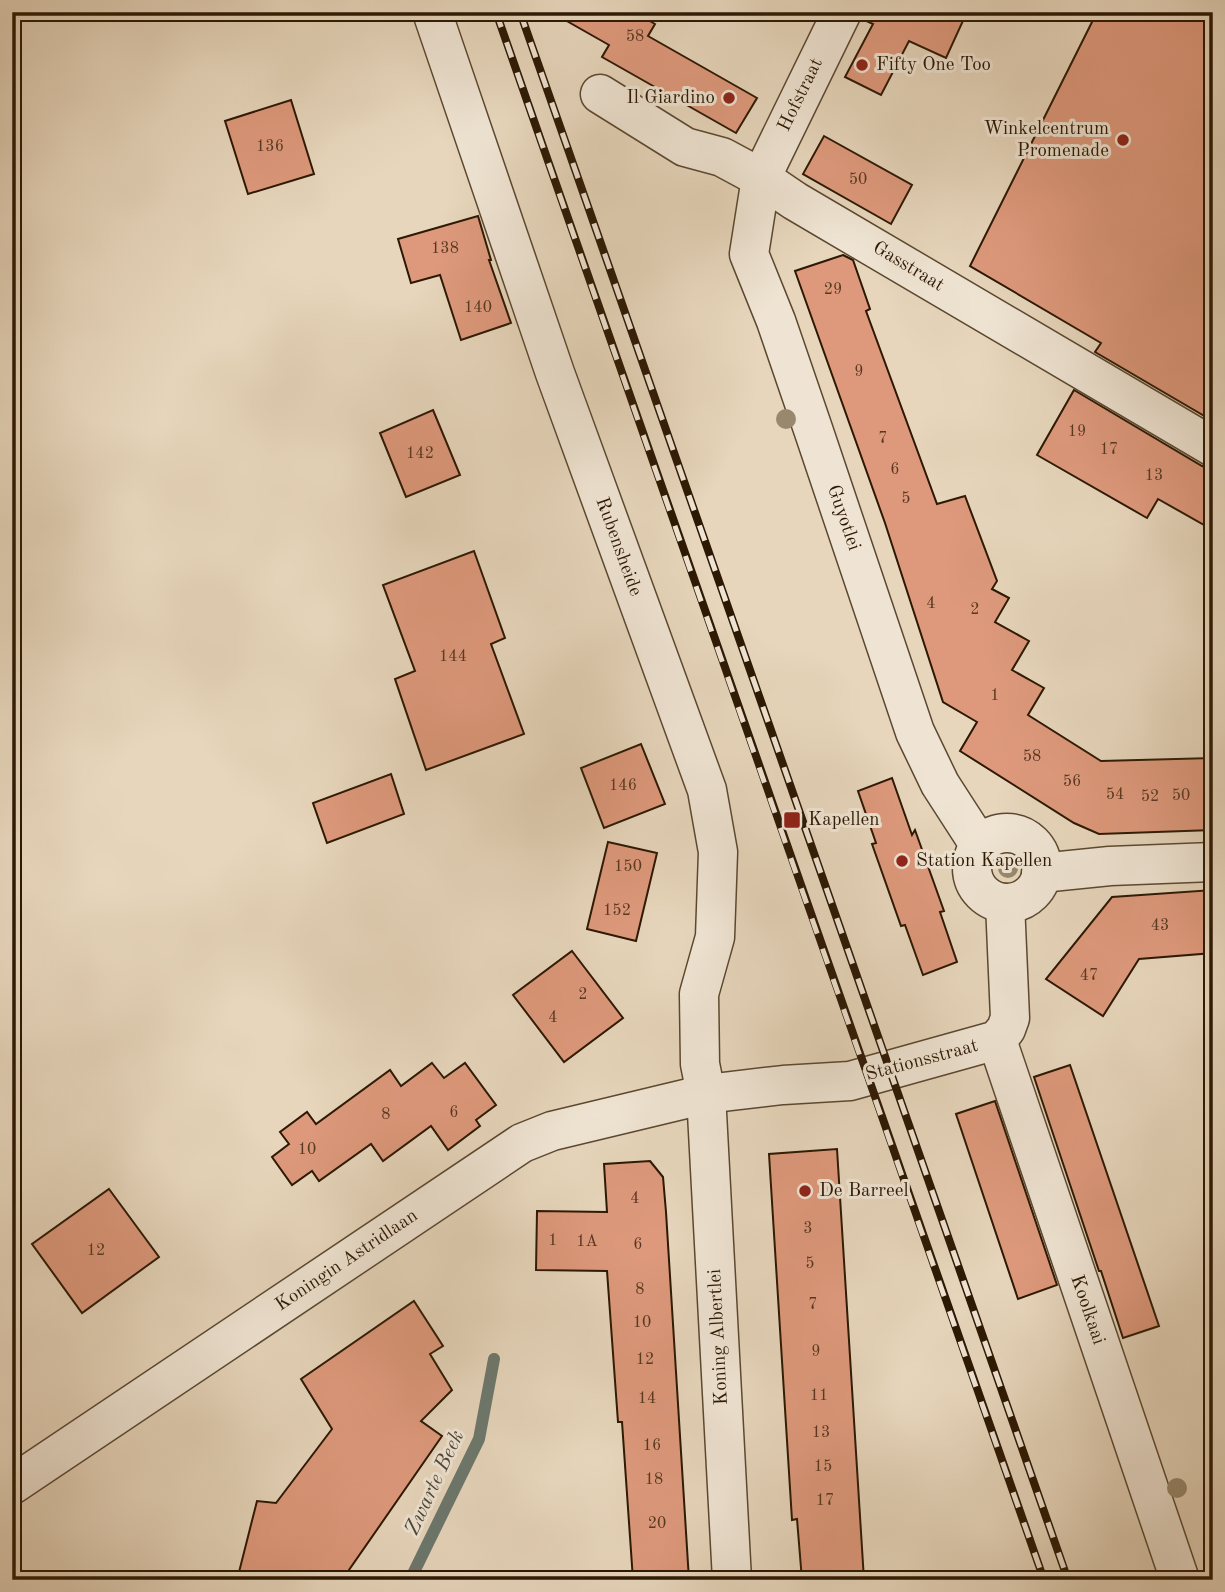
<svg xmlns="http://www.w3.org/2000/svg" width="1225" height="1592" font-family="'Old Standard TT',serif">
<rect width="100%" height="100%" fill="#e7d6bc"/>
<filter id="stains"><feTurbulence type="fractalNoise" baseFrequency=".00286" numOctaves="4"/><feColorMatrix values="0 0 0 0 .2 0 0 0 0 .09 0 0 0 0 .02 0 0 0 .5 -.17"/></filter>
<radialGradient id="worn" r=".72"><stop offset=".6" stop-color="#630" stop-opacity="0"/><stop offset="1" stop-color="#630" stop-opacity=".3"/></radialGradient>
<g fill="none" stroke-linecap="round" stroke-linejoin="round">
<polyline stroke="#6c786e" stroke-width="12" points="410,1580 479,1439 494,1359"/>
</g>
<g fill="#de997c" stroke="#2c1803" stroke-width="2">
<polygon points="551,12 634,12 655,24 648,36 757,98 736,133 602,57 609,45"/>
<polygon points="864,12 967,12 946,58 909,41 881,95 845,77 873,24 862,19"/>
<polygon points="1097,12 1213,12 1213,421 1095,352 1101,343 970,266"/>
<polygon points="291,100 314,174 248,194 225,121"/>
<polygon points="824,136 912,185 891,224 803,174"/>
<polygon points="478,216 491,260 489,260 511,323 461,340 440,275 411,283 398,239"/>
<polygon points="843,255 853,260 870,309 866,311 937,504 965,496 997,581 992,589 1009,598 995,622 1029,641 1012,670 1044,688 1028,715 1101,761 1213,758 1213,830 1099,834 1074,823 960,751 977,722 943,702 885,523 795,271"/>
<polygon points="1074,390 1202,466 1213,469 1213,530 1158,499 1147,518 1037,455"/>
<polygon points="433,410 460,475 406,497 380,433"/>
<polygon points="474,551 505,638 491,644 524,734 426,770 395,679 415,671 383,585"/>
<polygon points="641,744 665,804 604,828 581,768"/>
<polygon points="391,774 404,814 327,843 313,803"/>
<polygon points="892,778 912,835 915,830 944,911 940,912 957,962 923,975 905,925 901,926 872,844 876,843 858,791"/>
<polygon points="608,842 657,853 636,941 587,929"/>
<polygon points="1213,890 1213,953 1139,959 1103,1016 1046,979 1112,897"/>
<polygon points="572,951 623,1018 564,1062 513,995"/>
<polygon points="432,1063 444,1078 465,1063 496,1105 476,1120 480,1126 448,1150 431,1126 383,1161 371,1144 319,1181 312,1171 292,1185 272,1157 289,1144 280,1132 307,1112 316,1124 390,1070 401,1086"/>
<polygon points="1070,1065 1159,1326 1123,1338 1101,1271 1099,1271 1034,1077"/>
<polygon points="995,1101 1057,1285 1018,1299 956,1114"/>
<polygon points="837,1149 864,1580 802,1580 797,1519 792,1520 769,1154"/>
<polygon points="650,1161 663,1177 666,1212 689,1580 633,1580 622,1422 618,1422 607,1271 536,1270 537,1211 607,1212 604,1164"/>
<polygon points="109,1189 159,1257 82,1313 32,1244"/>
<polygon points="414,1301 443,1346 430,1354 452,1390 421,1421 442,1436 349,1570 347,1580 237,1580 257,1501 276,1503 332,1429 301,1379"/>
</g>
<g fill="none" stroke-linecap="round" stroke-linejoin="round">
<g stroke="#5b4831" stroke-width="41">
<g id="minor">
<polyline points="432,12 555,373 707,790 718,852 715,937 699,994 700,1064 706,1094 732,1580"/>
<polyline points="842,12 761,178 749,254 776,321 813,429 915,732 940,784 980,846"/>
<polyline points="600,94 685,147 722,157 761,178 795,201 1213,447"/>
<polyline points="1041,873 1110,866 1213,862"/>
<polyline points="997,1040 1180,1580"/>
</g>
</g>
<g stroke="#5b4831" stroke-width="41">
<g id="tertiary">
<circle cx="1007" cy="868" r="35"/>
<polyline points="12,1485 522,1143 552,1131 706,1094 783,1085 850,1081 997,1040 1006,1029 1010,1018 1005,903"/>
</g>
</g>
<use href="#minor" stroke="#efe4d3" stroke-width="38"/>
<use href="#tertiary" stroke="#efe4d3" stroke-width="38"/>
<g stroke="#2c1803" stroke-width="8">
<g id="rail">
<path d="M496,12C678,535 860,1058 1044,1580"/>
<polyline points="520,12 1068,1580"/>
</g>
</g>
<use href="#rail" stroke="#efe4d3" stroke-width="5" stroke-dasharray="16" stroke-linecap="butt"/>
</g>
<g fill="#98886d">
<circle cx="786" cy="419" r="10"/>
<circle cx="1008" cy="868" r="10"/>
<circle cx="1177" cy="1488" r="10"/>
</g>
<g fill="#8f2418" stroke="#efe4d3" stroke-width="2.5">
<circle cx="862" cy="65" r="7"/>
<circle cx="729" cy="98" r="7"/>
<circle cx="1123" cy="140" r="7"/>
<rect x="783" y="811" width="18" height="18" rx="3.5"/>
<circle cx="902" cy="861" r="7"/>
<circle cx="805" cy="1191" r="7"/>
</g>
<g text-anchor="middle" dominant-baseline="central" stroke-width="6" stroke-linejoin="round" paint-order="stroke">
<g font-size="16" fill="#583821">
<text x="635" y="37">58</text>
<text x="270" y="147">136</text>
<text x="858" y="180">50</text>
<text x="445" y="249">138</text>
<text x="833" y="290">29</text>
<text x="478" y="308">140</text>
<text x="859" y="372">9</text>
<text x="1077" y="432">19</text>
<text x="883" y="439">7</text>
<text x="1109" y="450">17</text>
<text x="420" y="454">142</text>
<text x="895" y="470">6</text>
<text x="1154" y="476">13</text>
<text x="906" y="499">5</text>
<text x="931" y="604">4</text>
<text x="975" y="610">2</text>
<text x="453" y="657">144</text>
<text x="995" y="696">1</text>
<text x="1032" y="757">58</text>
<text x="1072" y="782">56</text>
<text x="623" y="786">146</text>
<text x="1115" y="795">54</text>
<text x="1181" y="796">50</text>
<text x="1150" y="797">52</text>
<text x="628" y="867">150</text>
<text x="617" y="911">152</text>
<text x="1160" y="926">43</text>
<text x="1089" y="976">47</text>
<text x="583" y="995">2</text>
<text x="553" y="1018">4</text>
<text x="454" y="1113">6</text>
<text x="386" y="1115">8</text>
<text x="307" y="1150">10</text>
<text x="635" y="1199">4</text>
<text x="808" y="1229">3</text>
<text x="553" y="1241">1</text>
<text x="587" y="1242">1A</text>
<text x="638" y="1245">6</text>
<text x="96" y="1251">12</text>
<text x="810" y="1264">5</text>
<text x="640" y="1290">8</text>
<text x="813" y="1305">7</text>
<text x="642" y="1323">10</text>
<text x="816" y="1352">9</text>
<text x="645" y="1360">12</text>
<text x="819" y="1396">11</text>
<text x="647" y="1399">14</text>
<text x="821" y="1433">13</text>
<text x="652" y="1446">16</text>
<text x="823" y="1467">15</text>
<text x="654" y="1480">18</text>
<text x="825" y="1501">17</text>
<text x="657" y="1524">20</text>
</g>
<g font-size="19" fill="#2c1803" stroke="#efe4d3" text-anchor="start">
<text x="876" y="65">Fifty One Too</text>
<text x="715" y="98" text-anchor="end">Il Giardino</text>
<text x="1109" y="129" text-anchor="end">Winkelcentrum<tspan x="1109" dy="22">Promenade</tspan></text>
<text x="808" y="820">Kapellen</text>
<text x="916" y="861">Station Kapellen</text>
<text x="819" y="1191">De Barreel</text>
</g>
<g font-size="19" fill="#2c1803" stroke="#efe4d3">
<text transform="translate(801 95) rotate(-64)">Hofstraat</text>
<text transform="translate(908 267) rotate(31)">Gasstraat</text>
<text transform="translate(843 518) rotate(71)">Guyotlei</text>
<text transform="translate(618 547) rotate(70)">Rubensheide</text>
<text transform="translate(922 1061) rotate(-15)">Stationsstraat</text>
<text transform="translate(347 1261) rotate(-34)">Koningin Astridlaan</text>
<text transform="translate(1087 1310) rotate(71)">Koolkaai</text>
<text transform="translate(719 1337) rotate(-93)">Koning Albertlei</text>
</g>
<g font-size="21" font-style="italic" fill="#4c4839" stroke="#efe4d3">
<text transform="translate(435 1483) rotate(-65)">Zwarte Beek</text>
</g>
</g>
<rect width="1225" height="1592" fill="none" stroke="#e7d6bc" stroke-width="42"/>
<rect x="14" y="14" width="1197" height="1564" fill="none" stroke="#2c1803" stroke-width="3.5"/>
<rect x="21" y="21" width="1183" height="1550" fill="none" stroke="#2c1803" stroke-width="2"/>
<rect width="100%" height="100%" filter="url(#stains)"/>
<rect width="100%" height="100%" fill="url(#worn)"/>
</svg>
